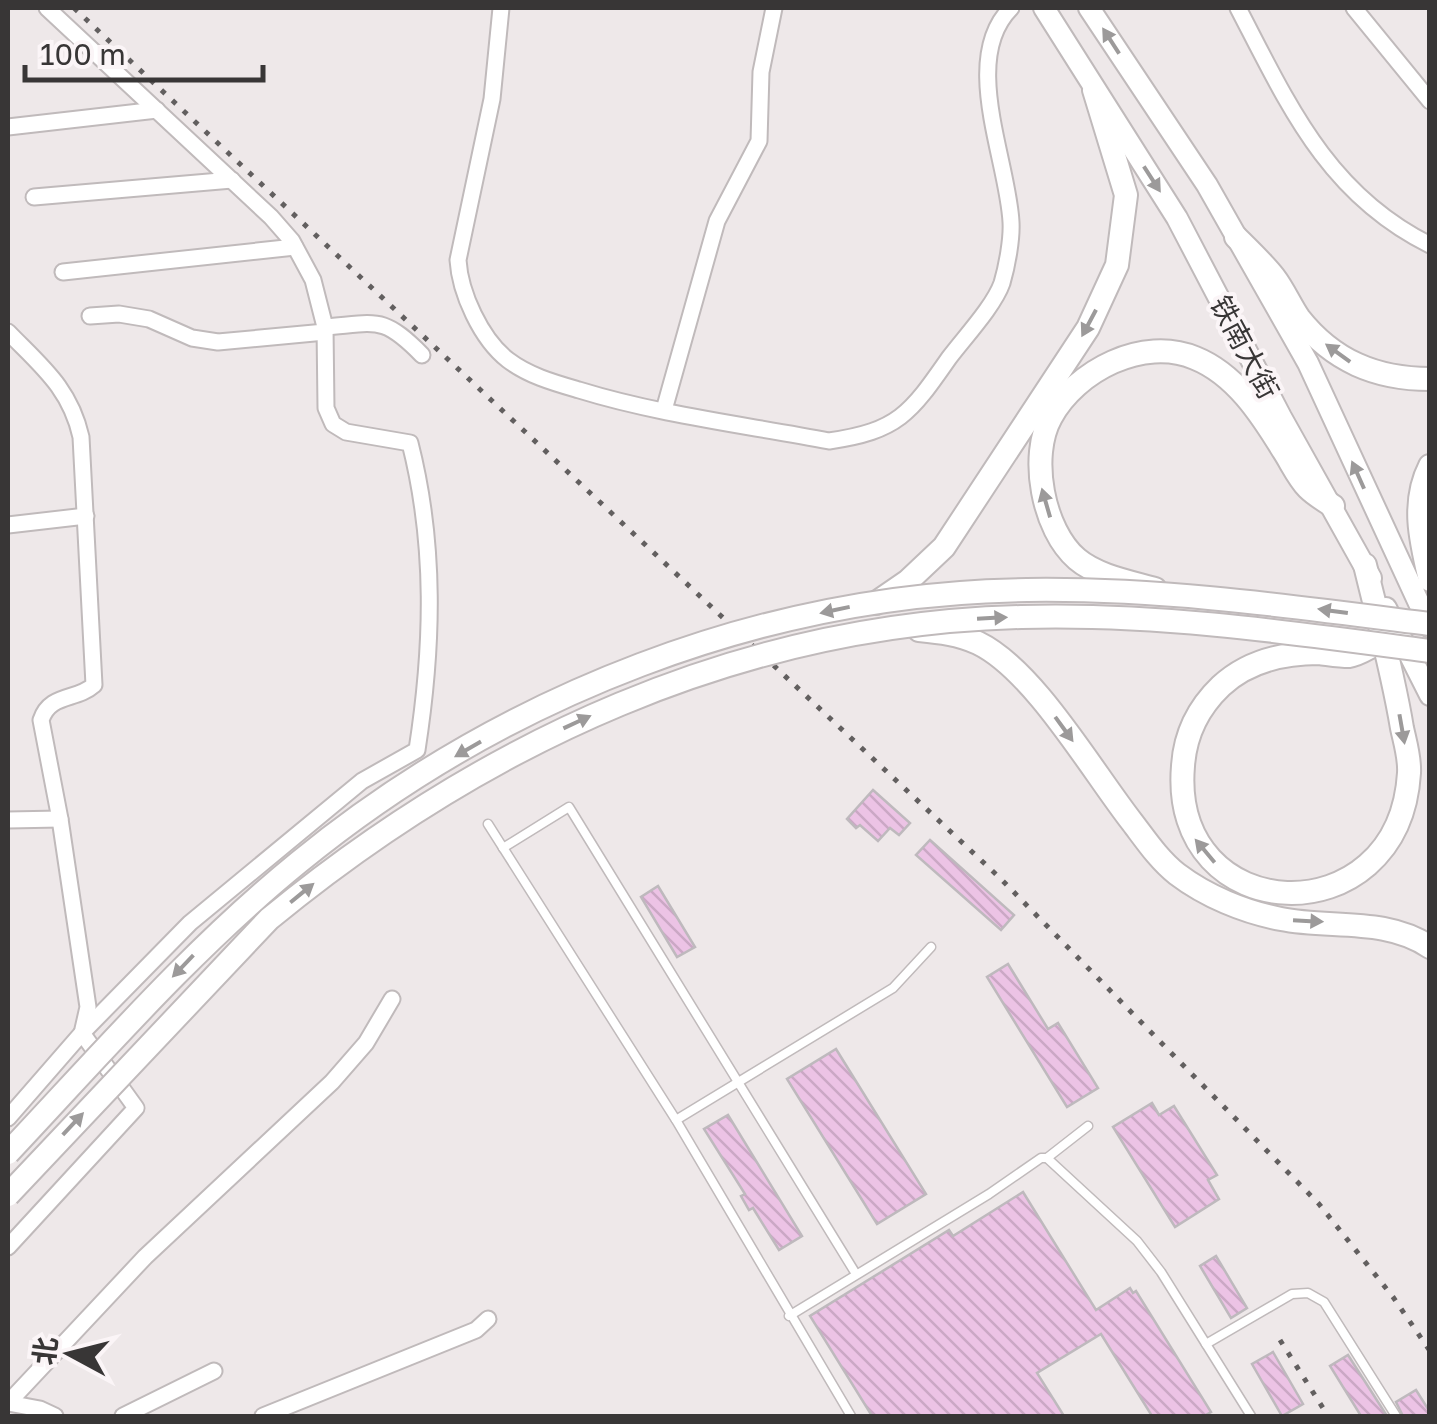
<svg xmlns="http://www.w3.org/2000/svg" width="1437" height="1424" font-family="'Golos Text','Noto Sans SC',sans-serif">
<defs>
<pattern id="building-back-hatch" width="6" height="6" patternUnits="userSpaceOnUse" patternTransform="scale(2.5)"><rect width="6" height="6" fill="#ecc3e5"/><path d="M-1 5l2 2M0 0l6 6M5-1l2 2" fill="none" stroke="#cba8c5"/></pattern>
</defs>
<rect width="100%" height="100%" fill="#eee8e9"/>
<g fill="url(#building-back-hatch)" stroke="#beb9bd" stroke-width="2.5">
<polygon points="873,790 910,823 899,835 890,828 878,841 860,825 856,828 847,819"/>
<polygon points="930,840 1014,915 1001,930 916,855"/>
<polygon points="658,886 695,947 677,957 641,897"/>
<polygon points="1008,964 1048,1029 1058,1023 1098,1088 1067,1107 987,977"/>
<polygon points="836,1049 926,1194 877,1224 787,1079"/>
<polygon points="1152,1103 1159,1115 1174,1106 1217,1175 1208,1180 1219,1199 1175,1227 1113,1127"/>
<polygon points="728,1115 802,1236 779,1250 753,1208 749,1210 741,1196 745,1194 704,1129"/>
<polygon points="1023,1192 1096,1310 1130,1288 1133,1293 1136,1291 1211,1412 1204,1416 1152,1416 1101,1334 1037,1373 1064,1416 872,1416 810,1316 949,1230 953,1236"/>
<polygon points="1216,1256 1247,1308 1231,1318 1200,1266"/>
<polygon points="1273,1352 1303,1404 1282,1416 1252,1364"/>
<polygon points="1348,1355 1387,1416 1361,1416 1330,1366"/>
<polygon points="1416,1390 1430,1412 1430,1416 1403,1416 1396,1402"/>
</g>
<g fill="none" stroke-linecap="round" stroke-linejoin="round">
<g stroke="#c0babb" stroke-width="11">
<g id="lane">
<polyline points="488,824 676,1120 851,1416"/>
<polyline points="503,848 569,807 856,1274"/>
<polyline points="676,1120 893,988 931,947"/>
<polyline points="1047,1158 1137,1241 1161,1272 1251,1416"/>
<polyline points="789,1316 989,1194 1041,1158 1047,1158 1088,1126"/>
<polyline points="1206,1344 1292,1294 1308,1293 1324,1302 1396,1416"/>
</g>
</g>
<g stroke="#c0babb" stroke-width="19">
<g id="street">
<path d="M501,8L492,99L458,260C460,293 481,339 508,360C529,376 555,383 579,390C660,415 746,425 829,441C898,431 910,414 949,358C964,338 994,306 1002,283C1007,266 1012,239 1011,222C1008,160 960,59 1011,8"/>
<path d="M1238,8C1288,104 1327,194 1430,245"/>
<polyline points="1354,8 1430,101"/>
<polyline points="8,127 157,110"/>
<polyline points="34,197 232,180"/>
<polyline points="63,272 295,247"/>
<polyline points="90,316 119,314 149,319 192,338 218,342 325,332"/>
<path d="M325,327C377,323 383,315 422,355"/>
<path d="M8,332C41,366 70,388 81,437L94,685C76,701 50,693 41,720L60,819L88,1007L83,1029"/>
<polyline points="664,410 717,221 759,141 761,72 774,8"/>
<polyline points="8,525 86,516"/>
<polyline points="8,820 60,819"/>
<path d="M8,1118L82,1033L190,923L362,781L417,750C433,647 436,545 410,443L346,432L333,424L326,408L325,327L313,280L292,241L271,217L47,8"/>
<polyline points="8,1247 136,1108 82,1033"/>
<polyline points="8,1403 145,1257 332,1082 366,1043 392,999"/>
<polyline points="8,1403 40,1409 55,1416"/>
<polyline points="123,1416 214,1371"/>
<polyline points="263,1416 476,1330 488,1319"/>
</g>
</g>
<g stroke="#c0babb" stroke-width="24">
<g id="secondary">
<polyline points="1044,8 1177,218 1281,417 1371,578"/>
<polyline points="1089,8 1207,185 1308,363 1430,627"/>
<polyline points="1386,608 1430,695"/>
</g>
</g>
<g stroke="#c0babb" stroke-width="26">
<g id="primary">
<path d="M1236,237C1249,250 1263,263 1274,277C1284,290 1290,305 1299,318C1333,361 1376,379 1430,379"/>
<path d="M1430,466C1411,503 1421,542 1430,580"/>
<path d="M1365,565C1378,619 1393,673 1402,728C1405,742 1410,758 1409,773C1399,939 1169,929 1183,766C1185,735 1198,708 1221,686C1248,661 1283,653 1319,653C1328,654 1339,656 1349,656C1358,655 1368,648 1376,644"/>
<path d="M1155,589C1130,582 1097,576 1077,559C1043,530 1029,456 1051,417C1076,371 1143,336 1195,358C1235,374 1261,414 1283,450C1291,462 1298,478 1308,488C1315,495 1325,501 1333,506"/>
<polyline points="876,603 908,581 944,547 1088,328 1117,265 1126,195 1094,90"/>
<path d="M919,630C939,632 959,634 978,643C1034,670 1092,771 1132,822C1145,839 1159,860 1177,874C1206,896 1244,912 1281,919C1330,929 1385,917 1430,947"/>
</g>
</g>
<use href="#lane" stroke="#fff" stroke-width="8"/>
<use href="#street" stroke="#fff" stroke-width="15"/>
<use href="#secondary" stroke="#fff" stroke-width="20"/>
<use href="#primary" stroke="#fff" stroke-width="22"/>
<g stroke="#625f5f" stroke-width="5" stroke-dasharray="5 10" stroke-linecap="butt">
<polyline points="74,8 1001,879 1319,1204 1393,1297 1430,1351"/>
<polyline points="1280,1340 1328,1416"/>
</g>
<g stroke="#c0babb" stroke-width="26" stroke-linecap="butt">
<g id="primary-bridge">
<path d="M8,1153C102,1053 192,949 299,862C502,696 764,593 1027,590C1162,588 1296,607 1430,624"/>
<path d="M8,1195L269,919C484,742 739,624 1021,617C1157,613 1295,633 1430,651"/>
</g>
</g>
<use href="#primary-bridge" stroke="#fff" stroke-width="22"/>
</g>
<defs><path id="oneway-solid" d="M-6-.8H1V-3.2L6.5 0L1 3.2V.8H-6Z" transform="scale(2.5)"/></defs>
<g fill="#9c9a9a">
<use href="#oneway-solid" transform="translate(1111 41) rotate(-123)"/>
<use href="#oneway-solid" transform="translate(1152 179) rotate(57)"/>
<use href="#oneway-solid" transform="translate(1089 323) rotate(118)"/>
<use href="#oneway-solid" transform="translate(1338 353) rotate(-144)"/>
<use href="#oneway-solid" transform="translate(1358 475) rotate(-114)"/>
<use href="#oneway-solid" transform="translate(1046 503) rotate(-106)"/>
<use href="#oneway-solid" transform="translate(835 610) rotate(168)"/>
<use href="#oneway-solid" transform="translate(1333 611) rotate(-172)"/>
<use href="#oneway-solid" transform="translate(992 618) rotate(-3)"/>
<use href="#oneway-solid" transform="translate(577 722) rotate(-25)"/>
<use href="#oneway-solid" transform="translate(1064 729) rotate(54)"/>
<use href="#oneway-solid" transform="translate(1402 729) rotate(80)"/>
<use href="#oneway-solid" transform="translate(468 749) rotate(150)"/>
<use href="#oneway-solid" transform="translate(1205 851) rotate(-130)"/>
<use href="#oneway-solid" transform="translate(302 893) rotate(-39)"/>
<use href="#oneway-solid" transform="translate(1308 921) rotate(3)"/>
<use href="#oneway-solid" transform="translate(183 966) rotate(134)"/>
<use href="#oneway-solid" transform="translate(73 1124) rotate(-47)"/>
</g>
<g text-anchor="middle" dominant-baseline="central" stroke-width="8" stroke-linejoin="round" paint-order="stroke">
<g font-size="28" fill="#383636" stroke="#fbf5f7">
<text transform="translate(1245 347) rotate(62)">铁南大街</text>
</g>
</g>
<rect width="1437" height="1424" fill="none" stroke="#383636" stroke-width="20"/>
<g transform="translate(70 1354) rotate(277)" stroke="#fbf5f7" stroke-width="8" paint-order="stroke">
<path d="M0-8L18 38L0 25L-18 38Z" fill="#383636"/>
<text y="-15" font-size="28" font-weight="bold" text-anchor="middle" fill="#383636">北</text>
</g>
<path d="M25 65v15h238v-15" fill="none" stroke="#383636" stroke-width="5"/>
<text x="40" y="65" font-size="30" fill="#383636" stroke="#fbf5f7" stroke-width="8" paint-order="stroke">100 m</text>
</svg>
